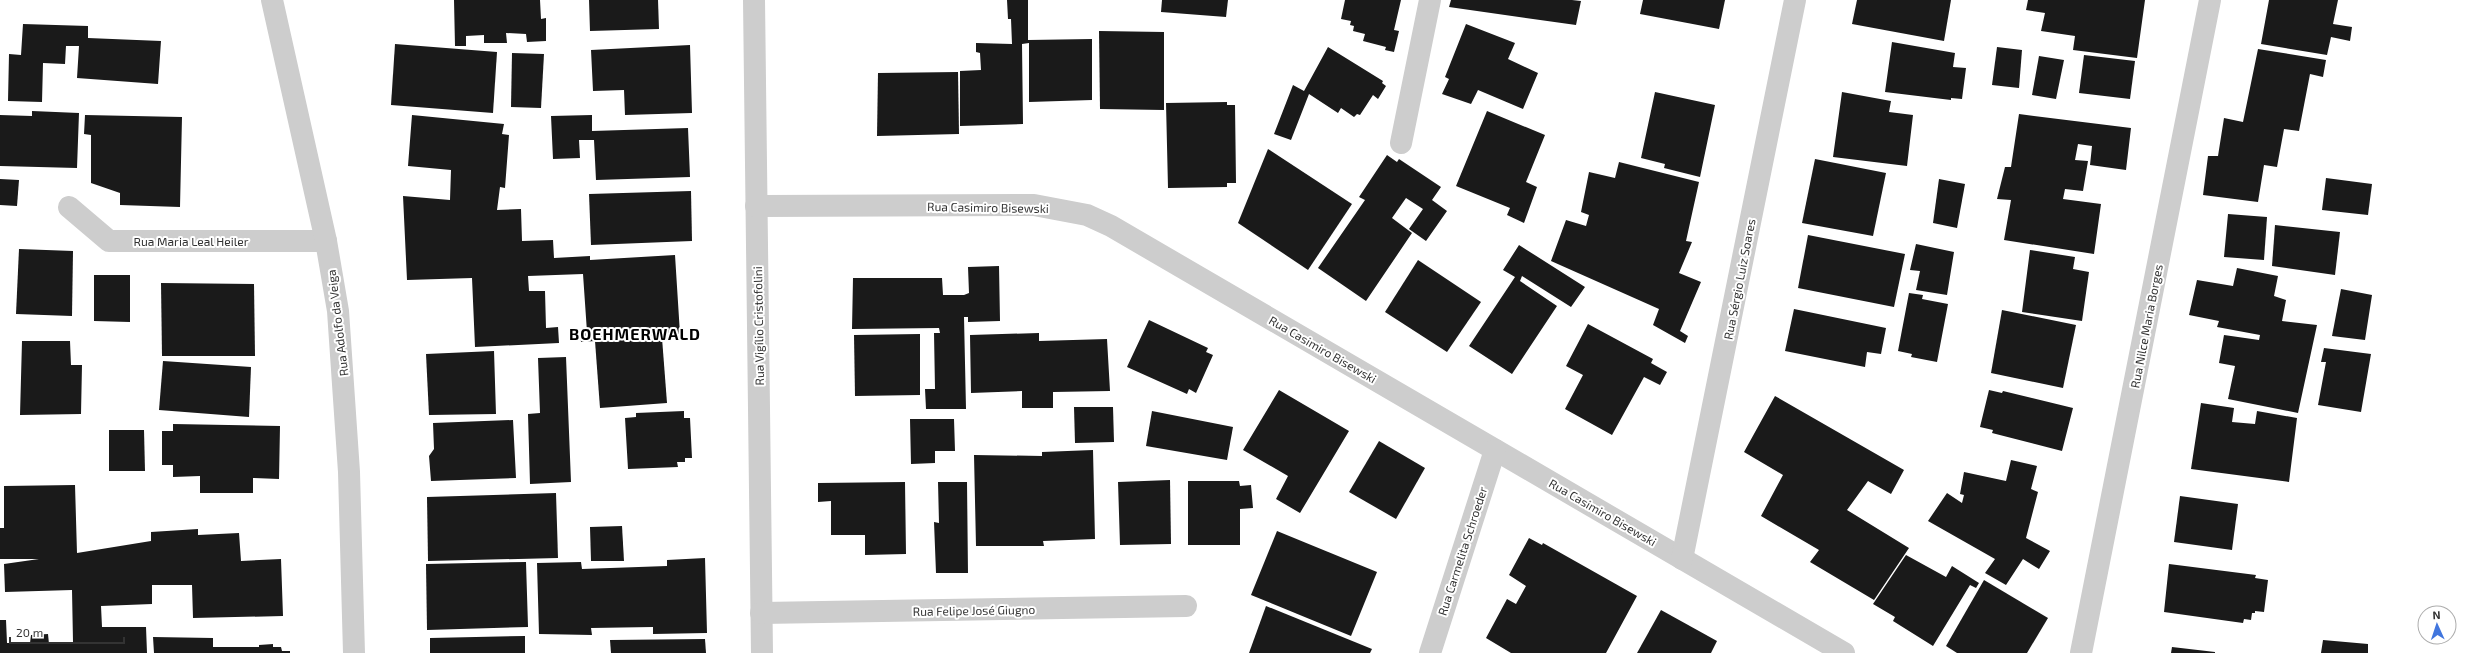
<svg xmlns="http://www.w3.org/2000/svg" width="2465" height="653" font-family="'Exo 2',sans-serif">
<rect width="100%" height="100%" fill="#fff"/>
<g fill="#1a1a1a">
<polygon points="454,0 540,0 541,19 546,18 546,41 527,42 526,34 506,33 507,43 484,43 484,35 466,36 466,46 455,46"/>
<polygon points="589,0 658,0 659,29 590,31"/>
<polygon points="1007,0 1028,0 1028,40 1092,39 1092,100 1029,102 1029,43 1022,44 1023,124 960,126 960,71 981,70 980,53 976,52 976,43 1012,44 1011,19 1008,19"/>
<polygon points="1162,0 1228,0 1226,17 1161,12"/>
<polygon points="1345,0 1401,0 1394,30 1399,31 1394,52 1385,50 1386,47 1363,41 1365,34 1353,31 1354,26 1350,25 1351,21 1341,19"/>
<polygon points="1451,0 1572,0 1581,1 1576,25 1449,7"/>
<polygon points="1643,0 1725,0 1719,29 1640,14"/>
<polygon points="1857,0 1951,0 1944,41 1852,24"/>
<polygon points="2028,0 2145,0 2137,58 2073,50 2075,36 2041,31 2045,13 2026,10"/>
<polygon points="2269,0 2338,0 2333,24 2352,27 2350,41 2331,37 2327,55 2261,44"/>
<polygon points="23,24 88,26 88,38 161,41 158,84 77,78 79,46 66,46 65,64 43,63 42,102 8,101 9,54 21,55"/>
<polygon points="1466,24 1515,43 1508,59 1538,73 1523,109 1478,90 1471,104 1442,94 1449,79 1445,77"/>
<polygon points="1099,31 1164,32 1164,110 1100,109"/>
<polygon points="1892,42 1955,53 1953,67 1966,68 1962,99 1951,98 1951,100 1885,92"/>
<polygon points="395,44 497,52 493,113 391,105"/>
<polygon points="690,45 692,113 625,115 624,90 593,91 591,50"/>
<polygon points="1328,47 1383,81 1382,83 1386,86 1378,99 1373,95 1360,115 1357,114 1354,117 1341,108 1338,113 1309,94 1291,140 1274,134 1293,85 1304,91"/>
<polygon points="1997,47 2022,50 2019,88 1992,85"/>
<polygon points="2258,49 2326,60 2323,77 2310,74 2299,131 2284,129 2277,167 2264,165 2258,202 2203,195 2208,156 2218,156 2224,118 2243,122"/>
<polygon points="512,53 544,54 541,108 511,107"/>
<polygon points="2084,55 2135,61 2130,99 2079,93"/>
<polygon points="2039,56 2064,60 2056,99 2032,95"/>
<polygon points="958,72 959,134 877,136 878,73"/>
<polygon points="1655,92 1715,105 1700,177 1664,168 1665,164 1641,158"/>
<polygon points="1842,92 1891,101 1889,112 1913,115 1907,166 1833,157"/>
<polygon points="1227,102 1227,105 1235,105 1236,183 1227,183 1227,187 1168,188 1166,103"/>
<polygon points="32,111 79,113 77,168 0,166 0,115 32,116"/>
<polygon points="1487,111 1545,135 1526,182 1537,187 1524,223 1507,215 1510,208 1456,186"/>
<polygon points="2019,114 2131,128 2126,170 2090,165 2092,146 2078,144 2075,160 2088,161 2083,191 2065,189 2063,199 2101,204 2094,254 2004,240 2011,200 1997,199 2005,167 2011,167"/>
<polygon points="85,115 182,117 180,207 120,205 120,193 91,183 91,135 84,134"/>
<polygon points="412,115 504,124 502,134 509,135 505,188 500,187 497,210 521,209 522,241 553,240 554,258 590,256 590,260 675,255 680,334 595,338 595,341 581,342 580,331 587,332 583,274 528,276 529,291 545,291 546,328 558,327 559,343 475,347 472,278 407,280 403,196 450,200 451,170 408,166"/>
<polygon points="592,115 592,131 688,128 690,177 596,180 594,140 579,140 580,158 553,159 551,116"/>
<polygon points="1268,149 1352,204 1308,270 1238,223"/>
<polygon points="1387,155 1397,162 1399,159 1441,187 1432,200 1447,211 1426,241 1409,229 1423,209 1406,198 1392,218 1412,233 1366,301 1318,268 1365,200 1359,197"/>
<polygon points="1815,159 1886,173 1873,236 1802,223"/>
<polygon points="1619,162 1699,182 1686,241 1692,242 1679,273 1701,282 1680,331 1688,336 1685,343 1653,325 1659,309 1551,261 1566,220 1586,226 1589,215 1581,212 1589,172 1615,178"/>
<polygon points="2326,178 2372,184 2368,215 2322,210"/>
<polygon points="0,179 19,180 17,206 0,205"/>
<polygon points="1939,179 1965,184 1957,228 1933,223"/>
<polygon points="691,191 692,241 591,245 589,194"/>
<polygon points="2228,214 2267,217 2264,260 2224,257"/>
<polygon points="2275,225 2340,232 2335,275 2272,266"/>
<polygon points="1808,235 1905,254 1894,307 1798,288"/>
<polygon points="1916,244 1954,252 1947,295 1916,290 1920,271 1910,270"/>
<polygon points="1519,245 1585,287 1571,307 1522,276 1520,281 1557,306 1512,374 1469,346 1515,277 1503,270"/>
<polygon points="19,249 73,251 72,316 16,314"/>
<polygon points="2030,250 2075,257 2073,269 2089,272 2082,321 2022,312"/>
<polygon points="1418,260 1481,302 1447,352 1385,312"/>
<polygon points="999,266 1000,321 968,322 968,317 964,317 966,409 926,409 925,389 935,389 934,333 940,333 939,328 852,329 853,278 942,278 943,295 964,295 969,293 968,267"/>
<polygon points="2237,268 2278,276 2274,296 2286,300 2282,321 2317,325 2298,413 2228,399 2235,366 2219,363 2224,335 2259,340 2260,335 2217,327 2219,321 2189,315 2197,280 2233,286"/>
<polygon points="94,275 130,275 130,322 94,321"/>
<polygon points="161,283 254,284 255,356 162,356"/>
<polygon points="2341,289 2372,295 2365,340 2332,336"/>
<polygon points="1909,293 1923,295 1922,299 1948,304 1937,362 1911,357 1912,354 1898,351"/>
<polygon points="1794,309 1886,328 1881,354 1867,352 1865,367 1785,351"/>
<polygon points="2002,310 2076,325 2063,388 1991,373"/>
<polygon points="1149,320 1208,348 1206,352 1213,355 1196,393 1189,389 1187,394 1127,367"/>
<polygon points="1588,324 1653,359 1651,363 1667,372 1660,385 1644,377 1612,435 1565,409 1583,375 1566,366"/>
<polygon points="1039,333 1039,341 1107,339 1110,391 1053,392 1053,408 1022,408 1022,391 971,393 970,335"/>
<polygon points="920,334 920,395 855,396 854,335"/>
<polygon points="662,338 667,403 600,408 595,341"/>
<polygon points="22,341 70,341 71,365 82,365 81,414 20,415"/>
<polygon points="2324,348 2371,354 2361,412 2318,405 2326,362 2321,362"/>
<polygon points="494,351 496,414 429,415 426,354"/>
<polygon points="566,357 571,482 530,484 528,414 540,413 538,358"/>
<polygon points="163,361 251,367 249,417 159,410"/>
<polygon points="1279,390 1349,431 1300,513 1276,499 1288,476 1243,450"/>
<polygon points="1989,390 2002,393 2003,391 2073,408 2062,451 1992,433 1993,430 1980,427"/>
<polygon points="1775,396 1904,470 1891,494 1868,481 1847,510 1909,548 1874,600 1810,562 1819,550 1761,516 1783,475 1744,452"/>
<polygon points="2201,403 2234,408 2232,422 2255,424 2257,411 2297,418 2289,482 2191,469"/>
<polygon points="1074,407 1113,407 1114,442 1075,443"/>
<polygon points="684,411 684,418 690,418 692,458 685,458 685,462 677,462 678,467 628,469 625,418 636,417 636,413"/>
<polygon points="1152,411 1233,427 1227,460 1146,446"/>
<polygon points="910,419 954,419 955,451 935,451 935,463 911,464"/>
<polygon points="513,420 516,478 431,481 429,456 434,449 433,423"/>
<polygon points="173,424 280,426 279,479 253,478 253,493 200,493 200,476 173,477 173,465 162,465 162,431 173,431"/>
<polygon points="109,430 144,430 145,471 109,471"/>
<polygon points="1379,441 1425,468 1396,519 1349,492"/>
<polygon points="1093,450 1095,539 1043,541 1044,546 976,546 974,455 1042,456 1042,452"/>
<polygon points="2011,460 2037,466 2031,489 2038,492 2026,538 2050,551 2039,569 2023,559 2006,585 1985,573 1995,559 1928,521 1947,493 1962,503 1964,495 1960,494 1964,472 2006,481"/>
<polygon points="1170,480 1171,544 1120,545 1118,482"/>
<polygon points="1188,481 1239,481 1240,486 1251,485 1253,508 1240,509 1240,545 1188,545"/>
<polygon points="905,482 906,554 865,555 865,535 831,535 831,501 818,502 818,483"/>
<polygon points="938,482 967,482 968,573 936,573 934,522 939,523"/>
<polygon points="75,485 77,553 151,541 151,532 198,529 198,535 239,533 241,561 281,559 283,616 193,618 192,585 152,585 152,604 101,606 102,627 146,627 147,653 0,653 0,620 6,620 7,643 30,643 31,635 48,634 49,644 73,642 72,590 5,592 4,564 39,559 0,559 0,528 4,528 4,486"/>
<polygon points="556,493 558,558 428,561 427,497"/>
<polygon points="2180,496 2238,504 2232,550 2174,542"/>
<polygon points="622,526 624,561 591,561 590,527"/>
<polygon points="1277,531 1377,572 1351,636 1251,595"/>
<polygon points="1529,538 1542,545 1543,543 1637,596 1606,653 1511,653 1486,638 1507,599 1516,604 1526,586 1509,575"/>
<polygon points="1906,555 1946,577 1952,566 1979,583 1976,588 1970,585 1933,646 1893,621 1895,617 1873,604"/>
<polygon points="705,558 707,633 653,634 653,627 591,628 592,635 539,634 537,563 581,562 582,569 667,566 667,560"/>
<polygon points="526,562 528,627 427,630 426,564"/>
<polygon points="2169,564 2256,575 2255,578 2268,580 2264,612 2255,611 2255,613 2252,613 2251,620 2244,619 2243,623 2164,612"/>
<polygon points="1984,580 2048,618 2027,653 1957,653 1946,646"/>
<polygon points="1266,606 1372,649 1370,653 1249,653"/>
<polygon points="1661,610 1717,641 1711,653 1637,653"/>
<polygon points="525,636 525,653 430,653 430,638"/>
<polygon points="153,637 213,638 213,647 259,647 259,645 273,644 273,647 281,647 282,651 290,651 290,653 154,653"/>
<polygon points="705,639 706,653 611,653 610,640"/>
<polygon points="2323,640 2368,644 2368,653 2321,653"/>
<polygon points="2172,647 2215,652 2215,653 2171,653"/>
</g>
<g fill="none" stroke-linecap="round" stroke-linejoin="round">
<g stroke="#cdcdcd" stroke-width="22">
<polyline points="754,0 762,653"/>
<polyline points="1401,143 1430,0"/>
<polyline points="756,206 1034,205 1087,215 1111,226 1844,653"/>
<polyline points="69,207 109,241 326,241"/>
<polyline points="1682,559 1795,0"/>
<polyline points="761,613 1186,606"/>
<polyline points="1430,653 1495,450"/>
<polyline points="2081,653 2210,0"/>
</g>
<polyline stroke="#cdcdcd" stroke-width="22" points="272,0 326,241 338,311 349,472 354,653"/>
</g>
<g text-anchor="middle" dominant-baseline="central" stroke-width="4" stroke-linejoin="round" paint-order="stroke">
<g font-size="12" fill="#333" stroke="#fff">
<text transform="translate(988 207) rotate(1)">Rua Casimiro Bisewski</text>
<text x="191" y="241">Rua Maria Leal Heiler</text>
<text transform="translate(1739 279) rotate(-79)">Rua Sérgio Luiz Soares</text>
<text transform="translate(337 323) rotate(-97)">Rua Adolfo da Veiga</text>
<text transform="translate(758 326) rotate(-91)">Rua Vigílio Cristofolini</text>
<text transform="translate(2146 326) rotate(-79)">Rua Nilce Maria Borges</text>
<text transform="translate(1323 349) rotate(30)">Rua Casimiro Bisewski</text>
<text transform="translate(1603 512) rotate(30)">Rua Casimiro Bisewski</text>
<text transform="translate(1462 551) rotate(-72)">Rua Carmelita Schroeder</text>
<text transform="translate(974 610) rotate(-1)">Rua Felipe José Giugno</text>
</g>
<g font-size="16" font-weight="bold" letter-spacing="1" fill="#000" stroke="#fff">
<text x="635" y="333">BOEHMERWALD</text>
</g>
</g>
<g transform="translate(2437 625) rotate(357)"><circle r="19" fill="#ffffff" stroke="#adadad"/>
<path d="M0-3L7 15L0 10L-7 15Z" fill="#4176de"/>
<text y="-6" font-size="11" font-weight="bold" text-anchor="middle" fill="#333333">N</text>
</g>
<path d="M10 637v6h114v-6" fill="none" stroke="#333333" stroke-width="2"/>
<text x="16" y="637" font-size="12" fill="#333333" stroke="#ffffff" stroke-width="3" paint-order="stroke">20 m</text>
</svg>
